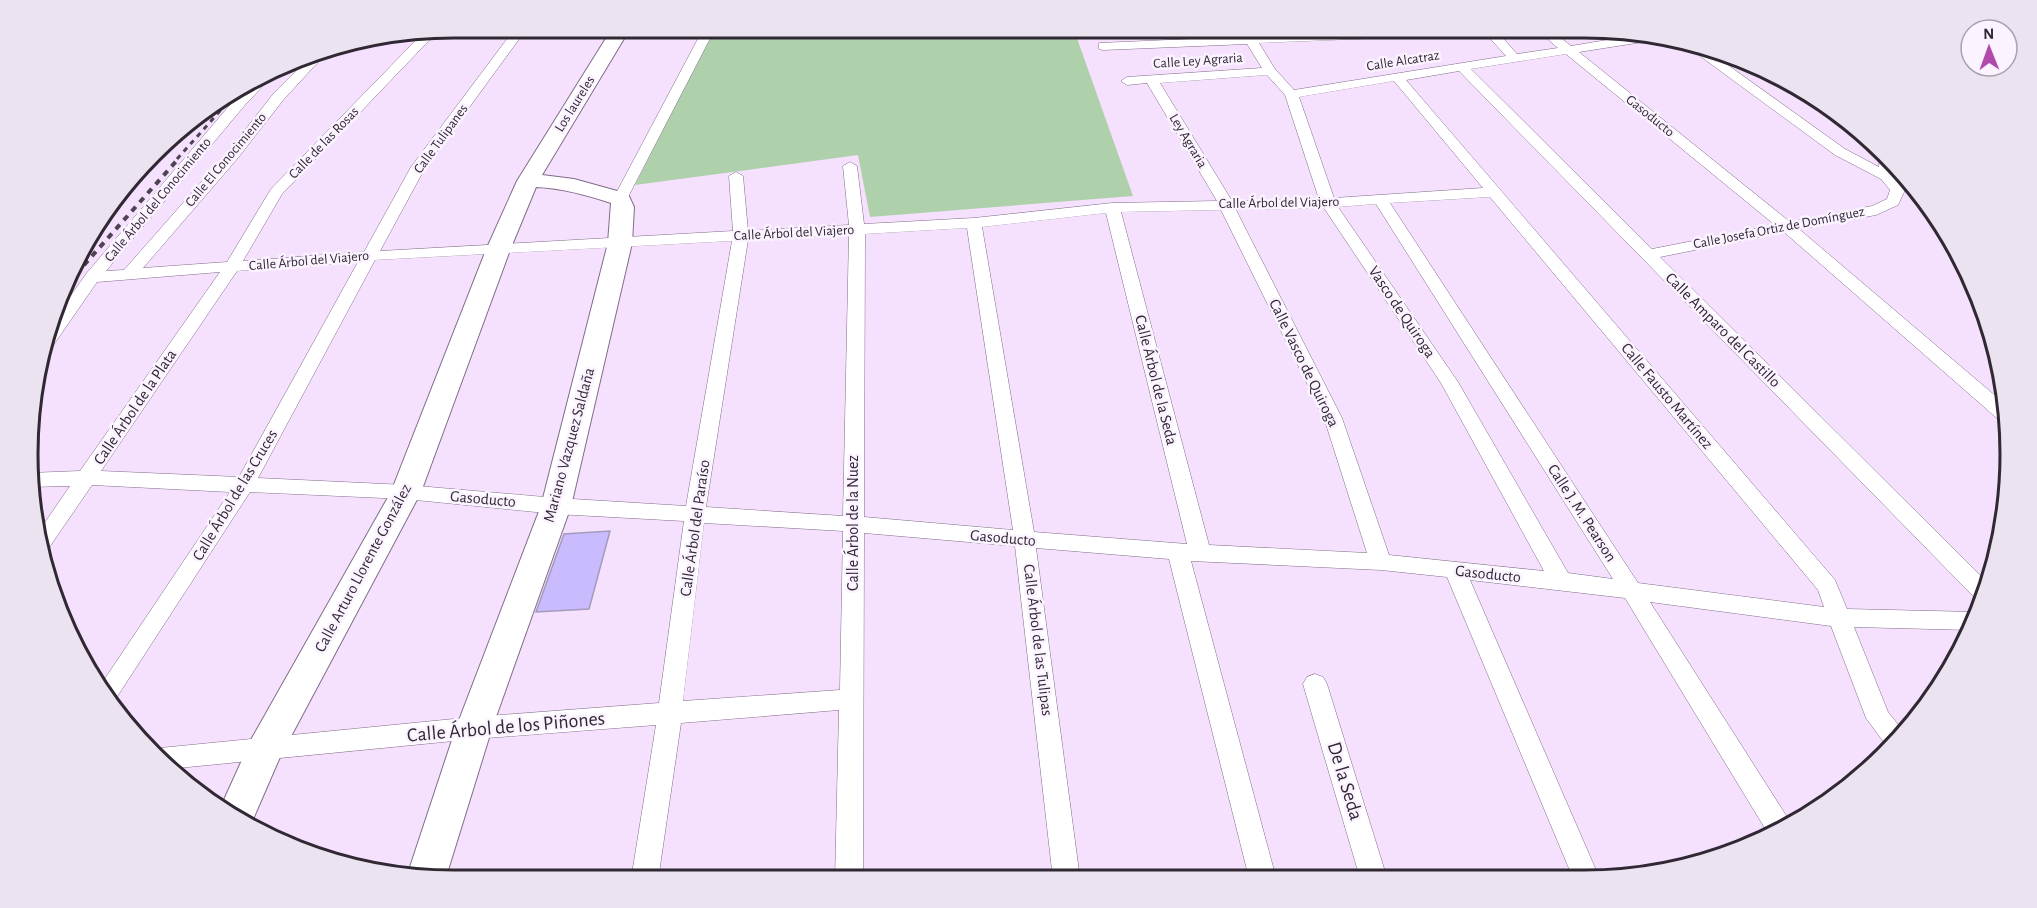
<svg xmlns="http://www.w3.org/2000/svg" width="2037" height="908" viewBox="0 0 2037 908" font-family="'Alegreya Sans',sans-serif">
<rect width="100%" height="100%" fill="#f5e0fe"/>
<!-- green -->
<path fill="#aed1ac" d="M714 27H1073L1133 196 870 217 858 155 635 185Z"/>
<!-- building -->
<path fill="#cabafe" stroke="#a29cbb" stroke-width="1.5" d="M610 531 589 609 536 612 564 534Z"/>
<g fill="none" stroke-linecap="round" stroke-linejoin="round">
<defs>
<path id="street" d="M454 27H716L627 199 620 203 613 199 701 33 525 31 425 168 380 251 733 231 729 176 736 172 743 176 748 231 849 225 843 166 850 162 857 166 864 224 974 218 1112 203 1217 201 1147 83 1127 85 1121 81 1127 77 1262 68 1247 44 1103 50 1099 49V43L1474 27H1493L1517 54 1558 48 1534 27H1547L1571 46 1649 33 1668 36 1662 39 1579 52 1790 222 1872 206 1887 199 1890 190 1881 179 1835 155 1681 42 1682 40 1700 45 1845 149 1879 167 1880 154 1883 151 1894 163 1893 175 1905 190 1898 205 1876 215 1799 229 2005 404 2007 421 1999 420 1784 232 1660 257 1988 583 1982 602 1977 600 1459 71 1406 80 1835 580 1847 609 1975 612 1979 613 1970 630 1854 627 1888 712 1904 732 1888 748 1866 718 1831 626 1650 602 1789 820 1790 823 1769 835 1625 598 1470 580 1599 877 1573 878 1447 577 1381 570 1191 561 1276 878H1249L1169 559 1036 548 1080 879H1053L1015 546 864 533 863 880H835L839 710 681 723 658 880H631L656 725 474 739 168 769 152 751 160 748 474 717 659 703 684 521 556 514 406 499 250 492 113 703 100 686 230 492 92 485 46 552 41 553 35 537 70 486 30 487 29 473 80 471 220 272 97 282 52 347 44 348 56 317 86 274 235 99 259 76 277 68 278 70 245 105 106 271 124 270 227 153 274 93 317 50 332 47 284 99 237 159 143 268 227 262 271 189 424 32 439 30 282 194 243 261 364 252 411 167 513 31H453L448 28ZM1486 34 1506 56 1294 90 1275 69 1259 43ZM1566 54 1775 225 1652 249 1471 69ZM1267 75 1285 95 1319 199 1232 201 1160 83ZM1394 81 1483 188 1334 198 1299 97ZM1490 197 1818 590 1824 607 1638 583 1390 203ZM1376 204 1613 579 1568 573 1458 382 1338 207ZM1324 208 1441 383 1544 571 1389 555 1342 418 1236 210ZM1221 210 1324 418 1367 553 1209 545 1121 212ZM1106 213 1187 544 1034 532 982 227ZM967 228 1013 530 864 517 865 234ZM849 234 843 516 706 507 748 240ZM732 241 686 506 556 498 406 485 258 478 375 260ZM358 262 239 477 101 471 237 271ZM704 523 843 531 840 690 683 701Z
M1315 674 1323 677 1327 684 1387 878H1360L1303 684 1307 677Z"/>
<path id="secondary" d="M613 27H631L542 175 574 179 628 194 634 207 632 243 571 506 492 728 445 880 407 876 456 728 541 506 608 243 611 203C586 195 562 188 536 187L510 250 421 492 280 757 251 824 221 805 223 802 252 738 391 492 486 250 517 181Z"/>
</defs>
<!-- street casing -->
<use href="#street" stroke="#806d88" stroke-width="1"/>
<!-- secondary casing -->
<use href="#secondary" stroke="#806d88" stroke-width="2"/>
<!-- street -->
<use href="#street" fill="#fff" fill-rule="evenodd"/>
<!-- secondary -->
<use href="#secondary" fill="#fff" fill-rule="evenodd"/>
<!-- rail-far1 -->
<path stroke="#4d4351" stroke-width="3" stroke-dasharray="5 5" stroke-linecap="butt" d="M177 159 246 82"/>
<!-- rail -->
<path stroke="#4d4351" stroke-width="4" stroke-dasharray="6 6" stroke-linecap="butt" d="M68 283 179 158"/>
</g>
<g text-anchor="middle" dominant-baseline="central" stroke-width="5" stroke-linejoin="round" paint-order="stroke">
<!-- far-street labels -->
<g font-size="14" fill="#302833" stroke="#fbf3ff">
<text transform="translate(1198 61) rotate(-4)">Calle Ley Agraria</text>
<text transform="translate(1403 61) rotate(-9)">Calle Alcatraz</text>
<text transform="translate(575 104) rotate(-58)">Los laureles</text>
<text transform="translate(1650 116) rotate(39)">Gasoducto</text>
<text transform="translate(441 139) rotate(-54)">Calle Tulipanes</text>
<text transform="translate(1188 141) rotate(59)">Ley Agraria</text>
<text transform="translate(324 143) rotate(-46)">Calle de las Rosas</text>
<text transform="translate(226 160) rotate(-50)">Calle El Conocimiento</text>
<text transform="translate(158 200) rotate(-50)">Calle Árbol del Conocimiento</text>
<text transform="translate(1279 203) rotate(-1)">Calle Árbol del Viajero</text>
<text transform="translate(1779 228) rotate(-11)">Calle Josefa Ortiz de Domínguez</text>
<text transform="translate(794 233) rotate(-3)">Calle Árbol del Viajero</text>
<text transform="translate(309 261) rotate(-5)">Calle Árbol del Viajero</text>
</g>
<!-- street labels -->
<g font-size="16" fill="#302833" stroke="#fbf3ff">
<text transform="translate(1402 312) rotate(56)">Vasco de Quiroga</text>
<text transform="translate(1723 330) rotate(45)">Calle Amparo del Castillo</text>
<text transform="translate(1304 363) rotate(64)">Calle Vasco de Quiroga</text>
<text transform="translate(1156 380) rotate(76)">Calle Árbol de la Seda</text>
<text transform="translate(1667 396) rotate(50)">Calle Fausto Martínez</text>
<text transform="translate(135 407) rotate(-56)">Calle Árbol de la Plata</text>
<text transform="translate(569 445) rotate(-75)">Mariano Vazquez Saldaña</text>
<text transform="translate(235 495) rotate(-59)">Calle Árbol de las Cruces</text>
<text transform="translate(483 499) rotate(5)">Gasoducto</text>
<text transform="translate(1582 513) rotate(57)">Calle J. M. Pearson</text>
<text transform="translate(853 523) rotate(-90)">Calle Árbol de la Nuez</text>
<text transform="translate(695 528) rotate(-82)">Calle Árbol del Paraíso</text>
<text transform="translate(1003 538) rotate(5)">Gasoducto</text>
<text transform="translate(363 568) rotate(-62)">Calle Arturo Llorente González</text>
<text transform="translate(1488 574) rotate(6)">Gasoducto</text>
<text transform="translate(1038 640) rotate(83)">Calle Árbol de las Tulipas</text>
</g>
<!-- near-street labels -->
<g font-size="20" fill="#302833" stroke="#fbf3ff">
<text transform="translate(506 727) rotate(-5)">Calle Árbol de los Piñones</text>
<text transform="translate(1345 781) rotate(73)">De la Seda</text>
</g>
</g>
<!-- crop -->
<path d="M0 0H2037V908H0ZM454 38H1584A416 416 0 0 1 2000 454V454A416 416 0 0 1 1584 870H454A416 416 0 0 1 38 454V454A416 416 0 0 1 454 38Z" fill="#ebe3ef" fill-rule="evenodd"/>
<path fill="none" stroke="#302833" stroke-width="3" d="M454 38H1584A416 416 0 0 1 2000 454V454A416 416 0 0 1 1584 870H454A416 416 0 0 1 38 454V454A416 416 0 0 1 454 38Z"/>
<!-- north arrow -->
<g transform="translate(1989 48) rotate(359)"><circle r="28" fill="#fbf3ff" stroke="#aaa2ad" stroke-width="1.5"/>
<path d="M0-4.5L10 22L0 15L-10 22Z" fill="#b249ac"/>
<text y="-9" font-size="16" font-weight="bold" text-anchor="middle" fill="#302833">N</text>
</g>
</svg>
